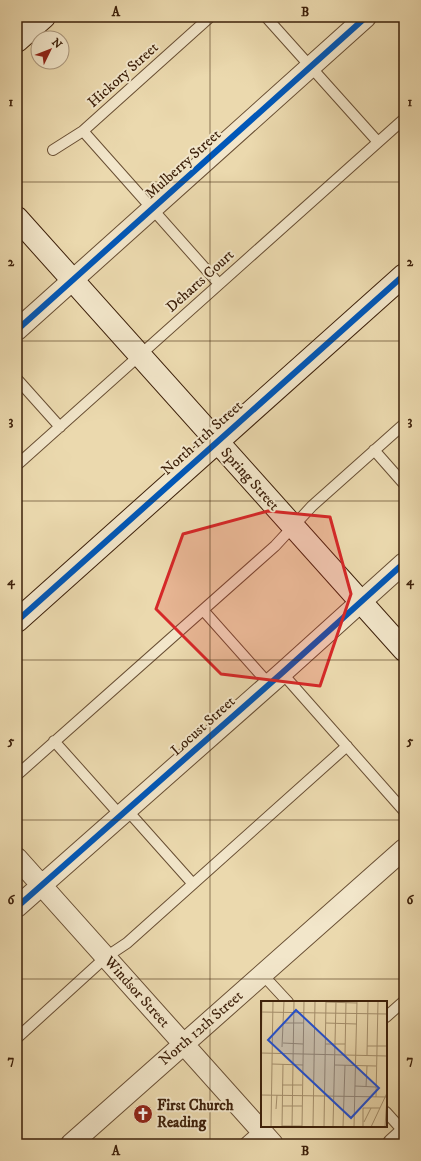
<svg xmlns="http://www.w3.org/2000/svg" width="421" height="1161" viewBox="0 0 421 1161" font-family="'IM FELL DW Pica',serif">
<rect width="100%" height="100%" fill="#ebd9ae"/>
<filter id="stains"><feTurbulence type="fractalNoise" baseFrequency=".005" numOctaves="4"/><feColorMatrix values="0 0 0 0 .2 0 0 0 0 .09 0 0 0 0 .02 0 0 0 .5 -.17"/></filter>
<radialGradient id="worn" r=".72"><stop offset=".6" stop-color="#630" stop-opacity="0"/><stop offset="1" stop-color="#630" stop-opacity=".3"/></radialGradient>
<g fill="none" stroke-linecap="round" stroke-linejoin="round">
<defs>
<path id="lane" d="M266 17 378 142
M83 131 219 284
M53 150 83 131 210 17
M17 379 60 427
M374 450 404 484
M17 465 404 119
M203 610 269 684
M282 673 404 811
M54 741 121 816
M17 775 275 546 312 506 404 424
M127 810 193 884
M263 975 288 1002
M386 1017 404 1001
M17 1038 106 957 127 943 347 746
M386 1112 404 1132
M244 1144 260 1130"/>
<path id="street" d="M17 330 366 17
M17 858 273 1144
M17 907 282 673 404 563
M71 1144 404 849
M393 1144 404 1134"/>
<path id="secondary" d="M17 41 44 17
M17 218 404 650
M17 621 404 275"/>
</defs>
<!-- lane casing -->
<use href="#lane" stroke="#684e33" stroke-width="12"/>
<!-- street casing -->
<use href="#street" stroke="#684e33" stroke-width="22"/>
<!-- secondary casing -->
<use href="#secondary" stroke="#3d200a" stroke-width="24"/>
<!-- lane -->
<use href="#lane" stroke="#f2e6ca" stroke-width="10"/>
<!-- street -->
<use href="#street" stroke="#f2e6ca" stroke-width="20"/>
<!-- secondary -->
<use href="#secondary" stroke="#f2e6ca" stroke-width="22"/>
<defs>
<path id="cycleway" d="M17 330 366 17
M17 621 404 275
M17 907 282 673 404 563"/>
</defs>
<!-- cycleway casing -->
<use href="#cycleway" stroke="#f2e6ca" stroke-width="8"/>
<!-- cycleway -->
<use href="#cycleway" stroke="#0057b8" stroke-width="6"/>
</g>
<!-- marked area -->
<path fill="#d62828" fill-opacity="0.2" stroke="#d62828" stroke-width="3" stroke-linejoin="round" d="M268 511 330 517 351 594 320 686 221 674 156 609 183 534Z"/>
<!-- grid -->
<path fill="none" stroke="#3d200a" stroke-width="1" stroke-opacity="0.55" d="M210 17V1144M17 182H404M17 341H404M17 501H404M17 660H404M17 820H404M17 979H404"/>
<!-- icons -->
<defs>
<symbol id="church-disc" viewBox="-11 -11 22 22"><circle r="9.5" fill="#8f2418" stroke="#f2e6ca"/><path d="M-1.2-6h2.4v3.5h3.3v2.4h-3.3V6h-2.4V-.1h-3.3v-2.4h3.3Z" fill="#fff"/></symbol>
</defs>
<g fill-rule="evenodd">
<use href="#church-disc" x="132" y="1103" width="22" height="22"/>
</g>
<g text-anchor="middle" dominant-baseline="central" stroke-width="4" stroke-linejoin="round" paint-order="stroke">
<!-- street labels -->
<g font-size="15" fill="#3d200a" stroke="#f2e6ca">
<text transform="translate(123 75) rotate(-42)">Hickory Street</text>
<text transform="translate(183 164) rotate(-42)">Mulberry Street</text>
<text transform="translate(200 281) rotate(-42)">Deharts Court</text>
<text transform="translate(202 438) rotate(-42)">North 11th Street</text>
<text transform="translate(250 479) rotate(48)">Spring Street</text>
<text transform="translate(203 726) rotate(-42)">Locust Street</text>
<text transform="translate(137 992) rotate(48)">Windsor Street</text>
<text transform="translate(201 1028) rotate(-41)">North 12th Street</text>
</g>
<!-- poi labels -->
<g font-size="15" font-weight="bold" fill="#3d200a" stroke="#f2e6ca" text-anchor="start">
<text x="157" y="1105">First Church<tspan x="157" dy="17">Reading</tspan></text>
</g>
</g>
<!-- overview -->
<g transform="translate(261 1001)">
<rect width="126" height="126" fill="#ebd9ae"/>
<path fill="none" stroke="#a58f6c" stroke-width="1" d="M65 1 96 2M0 11 126 13M22 22H43M65 22 96 23M22 42 42 43M64 43H84M106 45H126M126 45V21M21 46 23 0M0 52 126 55M84 54 85 0M106 54 107 0M11 63 42 64M74 64 115 65M0 65 1 0M21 84H41M94 85 115 86M105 86 106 65M0 94 126 96M115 96 117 0M21 105H41M15 108 16 94M103 121 110 107M21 125H41M10 126 12 0M21 126 22 63M31 126 33 0M41 126 43 0M52 126 54 0M63 126 65 0M72 126 75 0M82 126 84 64M93 126 96 0M102 126V107H119M110 126 126 92M124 126 126 96"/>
<path fill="#1d4ed8" fill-opacity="0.15" stroke="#1d4ed8" stroke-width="2" d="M35 9 118 87 90 117 7 39Z"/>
<rect width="126" height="126" fill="none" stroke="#3d200a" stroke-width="2"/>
</g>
<!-- margin -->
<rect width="421" height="1161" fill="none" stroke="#ebd9ae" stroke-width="44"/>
<!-- north arrow -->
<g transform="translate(50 50) rotate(47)"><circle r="19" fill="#f2e6ca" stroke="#aa977d"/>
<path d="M0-3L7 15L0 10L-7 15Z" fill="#8f2418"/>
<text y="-6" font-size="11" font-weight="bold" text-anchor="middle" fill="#3d200a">N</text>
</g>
<rect x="22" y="22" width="377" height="1117" fill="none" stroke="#3d200a" stroke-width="1.5"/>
<g font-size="13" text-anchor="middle" font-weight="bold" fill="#3d200a">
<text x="116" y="16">A</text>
<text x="305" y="16">B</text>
<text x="11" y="106">1</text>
<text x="410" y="106">1</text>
<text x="11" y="266">2</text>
<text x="410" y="266">2</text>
<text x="11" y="425">3</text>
<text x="410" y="425">3</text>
<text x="11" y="585">4</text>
<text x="410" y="585">4</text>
<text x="11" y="745">5</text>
<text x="410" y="745">5</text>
<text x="11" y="904">6</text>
<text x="410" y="904">6</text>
<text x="11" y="1064">7</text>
<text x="410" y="1064">7</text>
<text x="116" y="1155">A</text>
<text x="305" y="1155">B</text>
</g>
<rect width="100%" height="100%" filter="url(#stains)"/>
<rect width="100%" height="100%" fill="url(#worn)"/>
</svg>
